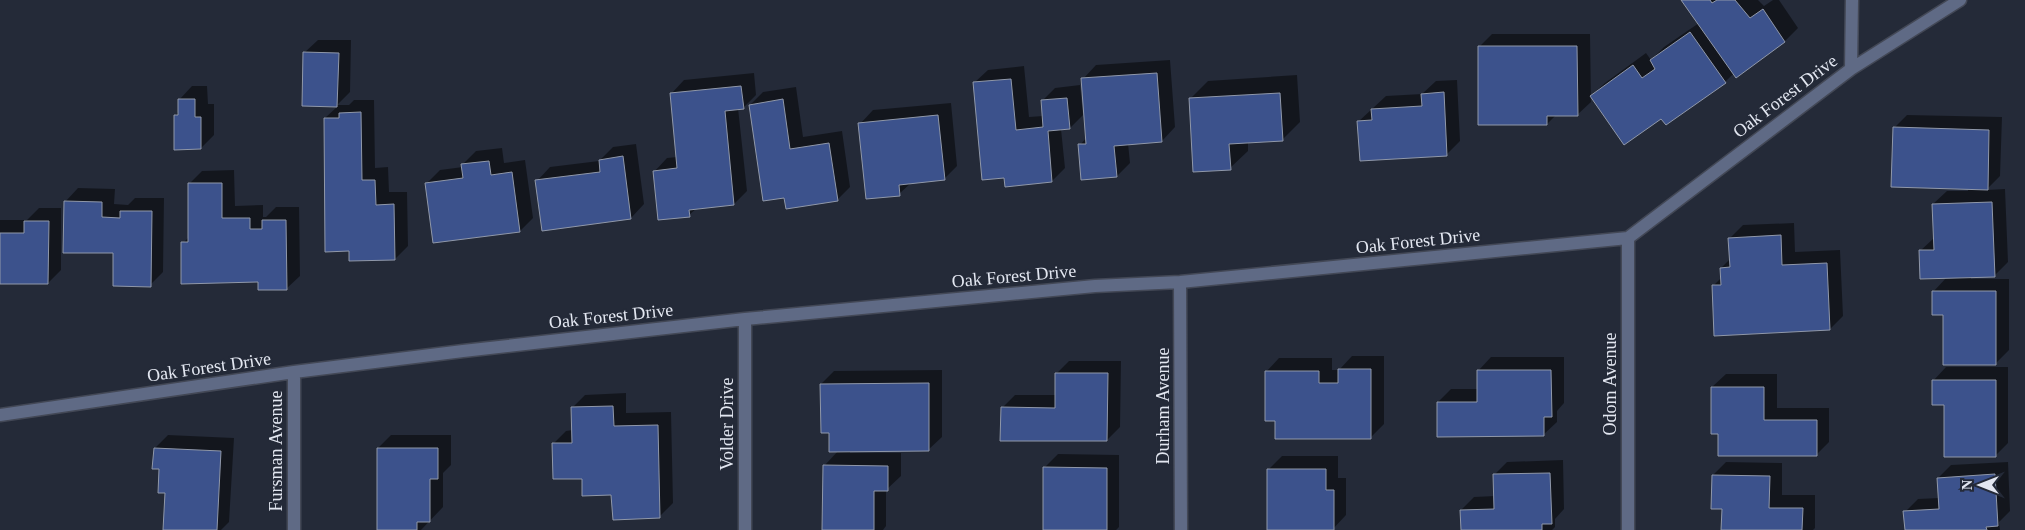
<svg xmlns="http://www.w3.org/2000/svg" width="2025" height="530" viewBox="0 0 2025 530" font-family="Georgia,serif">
<rect width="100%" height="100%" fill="#242a38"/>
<!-- shadow -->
<path fill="#0007" d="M1683 0H1758L1764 6 1773 0H1779L1798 28 1785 41 1736 76 1734 73 1725 82 1666 124 1661 117 1591 96 1605 83 1646 53 1651 60 1664 47 1699 23Z
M1492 34H1590L1591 102 1577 115H1556L1547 124 1479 47Z
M318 40H351L350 92 337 105H349L354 100H374L375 168 388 167 389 192H407L408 246 395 259 350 250 325 118 338 106 303 105 304 53Z
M1170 60 1175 127 1162 141 1128 143 1130 163 1117 176 1080 145 1087 137 1083 79 1096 65Z
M1024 66 1029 117 1043 116 1042 101 1055 88 1080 85 1083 115 1070 128 1061 129 1065 168 1052 181 974 83 988 70Z
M754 73 756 95 743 108H738L747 191 734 204 697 208 689 215 654 172 667 158 677 157 671 94 684 80Z
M1297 75 1300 122 1282 140 1248 142V151L1230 168 1190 99 1208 81Z
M1457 80 1460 141 1447 154 1361 159 1359 121 1386 96 1422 94 1436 81Z
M192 86H207L208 104H214V135L201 148 175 116 179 111V100Z
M796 87 803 137 842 131 850 187 837 200 786 196 750 105 763 92Z
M951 103 957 166 944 179 912 182 899 194 860 124 873 110Z
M1907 115 2002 117 2000 176 1986 190 2005 189 2008 262 1995 275 1971 276V279H2009V350L1996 363 1945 314 1933 292 1947 277 1920 251 1934 238 1933 204 1947 191H1968V188L1894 128Z
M636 144 644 204 631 218 537 181 550 167 599 161 613 147Z
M502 148 504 163 525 160 533 218 520 231 427 183 440 170 463 167 462 165 476 151Z
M234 170 235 206 263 205V217H266L276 207H299L300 276 286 289 260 280 183 243 190 236 189 184 202 171Z
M78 188 115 189 114 204 128 205 135 198H164L163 272 150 285 114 252 65 202Z
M39 208H61V270L48 283H0V220H27Z
M1794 223 1795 252 1840 250 1843 316 1830 329 1713 286 1722 277 1721 268 1731 258 1730 238 1743 225Z
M1352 356H1384V424L1370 438 1276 419 1266 372 1279 358H1332V370H1339Z
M1491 357H1564V403L1557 411V422L1543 435 1438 402 1451 389H1478V371Z
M1069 361H1121L1120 427 1107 440 1002 408 1015 395H1056V374Z
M1946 367H2008V443L1995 456 1945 403 1933 381Z
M942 370V437L928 450H850V453H901V476L886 490V526L883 530H824V466L839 450 830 432 821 384 834 371Z
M1726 374H1777V408H1829V442L1816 455 1719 433 1712 387Z
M626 393V413L671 412 673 503 660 516 613 494 583 477 553 444 566 431 573 430 572 408 585 395Z
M168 435 234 438 229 522 221 530H164L166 492 155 448Z
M391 435H451V465L443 473V507L421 530H379L378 448Z
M1058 454 1119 455V527L1116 530H1044V468Z
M1282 456H1338V478H1346V515L1332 530H1269V469Z
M1563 460 1564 509 1555 519V527L1552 530H1462L1461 510 1474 497 1495 496 1494 475 1507 462Z
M1726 462 1782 463V495H1815V528L1813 530H1723V508L1713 475Z
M2008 462 2010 511 1999 522 2000 530H1906L1905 512 1918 499 1939 498 1938 478 1951 465Z"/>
<!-- building -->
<path fill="#3c528c" stroke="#9098a9" d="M1681 0H1710L1712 3 1717 0H1735L1750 18 1763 9 1785 42 1736 78Z
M1690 32 1726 83 1666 125 1661 119 1624 145 1590 96 1633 65 1642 78 1655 69 1650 60Z
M1478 46H1577L1578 116H1547V125H1478Z
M303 52 339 53 337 107 302 106Z
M1157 73 1162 142 1114 146 1117 177 1081 180 1078 144H1086L1081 78Z
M1011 79 1016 130 1043 127 1041 100 1067 98 1070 129 1048 131 1052 182 1005 187 1004 178 982 180 973 82Z
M741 86 744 109 725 111 734 205 689 210 690 217 658 220 653 171 677 168 670 93Z
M1444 92 1447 156 1360 161 1357 121 1372 120 1371 109 1422 106 1421 94Z
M1280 93 1283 141 1229 144 1231 170 1193 172 1189 98Z
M178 99H195V117H201V149L174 150V115H178Z
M783 99 790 149 829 143 838 201 786 209 784 198 763 201 749 105Z
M361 112 362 180H375L376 205 394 204 395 260 349 261V251L325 252 324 118H339V113Z
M938 115 945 180 899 185 900 196 866 199 858 123Z
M1893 127 1989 130 1988 190 1891 187Z
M623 156 631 219 542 231 535 180 600 172 599 160Z
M489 161 491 175 512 172 520 232 433 243 425 183 463 178 461 164Z
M188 183H222V218H250V229H262V220H286L287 290H258V282L181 284V242H188Z
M64 201 102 202V217L120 218V211H152L151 287 113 286V253H63Z
M1992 202 1995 277 1920 279 1919 250H1934L1932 204Z
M24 221H49L48 284H0V233H24Z
M1781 235 1782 265 1827 263 1830 330 1714 336 1712 285H1721L1720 268 1730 267 1728 238Z
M1932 291H1996V365H1943V315H1932Z
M1338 369H1371V439H1275V421H1265V371H1319V383H1338Z
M1477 370H1551L1552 417H1544V436L1437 437V402H1477Z
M1055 373H1108L1107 441H1000L1001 407 1055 408Z
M1932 380H1996V457H1944V405H1932Z
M929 383V451L829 452V433H821L820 384Z
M1711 387H1764V420H1817V456H1718V434H1711Z
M613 406 614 426 658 425 660 518 613 520 611 495 582 496V479H553L552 443H572L571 407Z
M154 448 221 451 217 530H163L165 493H158L159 469H152Z
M377 448H438V479H430V522H417V530H377Z
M823 465 888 466V491H874V530H822Z
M1043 467 1107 468V530H1043Z
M1267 469H1326V490H1334V530H1267Z
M1550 473 1552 524H1542V530H1461L1460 510 1494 509 1493 474Z
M1995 474 1998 526 1986 527 1987 530H1905L1903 511 1939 509 1937 478Z
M1712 475 1770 476 1769 508H1803L1802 530H1721L1722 509H1711Z"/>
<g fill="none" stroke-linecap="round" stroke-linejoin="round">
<defs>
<path id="street" d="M1851 69 1852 0
M1180 282 1181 530
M0 415 294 372 463 351 745 319 1095 286 1180 282 1628 238 1851 69 1960 0
M294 530V372
M745 530V319
M1628 530V238"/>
</defs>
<!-- street casing -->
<use href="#street" stroke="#434856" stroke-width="15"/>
<!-- street -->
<use href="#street" stroke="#5f6a85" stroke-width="12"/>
</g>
<g text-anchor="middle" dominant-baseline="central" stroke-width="4" stroke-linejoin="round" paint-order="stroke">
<!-- street labels -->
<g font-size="18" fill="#e3e7f1" stroke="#242a38">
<text transform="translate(1785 96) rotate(-37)">Oak Forest Drive</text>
<text transform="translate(1418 241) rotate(-6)">Oak Forest Drive</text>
<text transform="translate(1014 276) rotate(-5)">Oak Forest Drive</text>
<text transform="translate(611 316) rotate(-6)">Oak Forest Drive</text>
<text transform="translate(209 367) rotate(-8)">Oak Forest Drive</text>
<text transform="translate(1610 384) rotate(-90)">Odom Avenue</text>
<text transform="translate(1163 406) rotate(-90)">Durham Avenue</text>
<text transform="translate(727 424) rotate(-90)">Volder Drive</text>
<text transform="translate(276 451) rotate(-90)">Fursman Avenue</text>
</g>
</g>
<!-- north arrow -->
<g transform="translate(1980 485) rotate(270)" stroke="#242a38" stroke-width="4" paint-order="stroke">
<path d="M0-4L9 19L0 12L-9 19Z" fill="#e3e7f1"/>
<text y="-8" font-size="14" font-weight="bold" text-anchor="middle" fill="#e3e7f1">N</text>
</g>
</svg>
